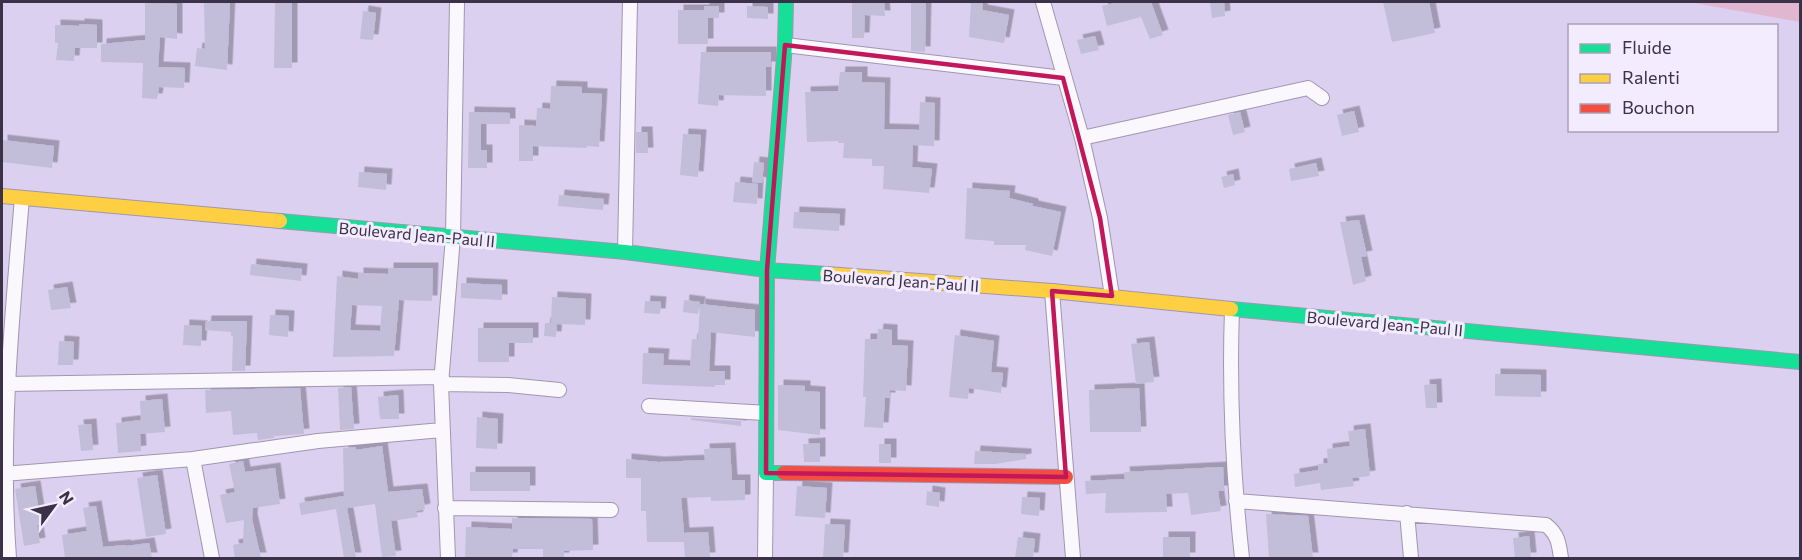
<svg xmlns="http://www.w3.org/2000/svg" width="1802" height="560" viewBox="0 0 1802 560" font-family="Commissioner,sans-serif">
<defs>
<filter id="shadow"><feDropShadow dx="5.5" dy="-5.5" stdDeviation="0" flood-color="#0004"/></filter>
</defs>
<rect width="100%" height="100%" fill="#dcd0f1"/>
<!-- green -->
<path fill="#e1b7cf" d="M1689 2H1800V22Z"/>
<!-- building -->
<path fill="#c2bdd8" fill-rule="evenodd" filter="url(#shadow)" d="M204 2H230L227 70 195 66 197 48 205 49Z
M275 2H292V68H274Z
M852 2H884L885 16 865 15 864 38H852Z
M971 2H983L982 10 1009 15 1004 43 969 37Z
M1119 2H1151L1163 35 1150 39 1141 17 1107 26 1102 6Z
M1210 2H1224L1225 16 1212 18Z
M1383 2H1429L1435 33 1392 42Z
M145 3 177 4V39L160 37 158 67 185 68 184 88 159 87 157 99 142 98 143 63 101 62V44L145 40Z
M911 3H926L925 52 911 51Z
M704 6H719V18H708V44H678V10H704Z
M747 6 768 7V19L747 18Z
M363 11 376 13 373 40 360 39Z
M79 24 97 25V48H75L74 61 56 60 58 43H55V25L79 26Z
M1095 36 1099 50 1081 54 1077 40Z
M701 52H771V67H766V96L719 95 718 106 698 104Z
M840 72H862V82L885 83 884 129 919 130 920 102 935 103 934 146 913 145 912 167 932 169 929 193 883 189 884 166H872V159L843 158 844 143H838V141L807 142 805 92 838 91Z
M551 86 582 87V93L602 94 599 147 587 146V148L533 146V161H519V125L536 126 537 108 550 109Z
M1354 111 1359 132 1342 136 1337 115Z
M469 112 510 113V124H481V150H487V168H468Z
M1240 112 1245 132 1233 135 1228 115Z
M636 132H647L648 153H636Z
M683 134 701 135 698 177 680 175Z
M2 140 54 146 52 168 2 162Z
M754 162 764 163 762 183 752 182Z
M1316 163 1319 176 1291 181 1289 169Z
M359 172 387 174 386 190 358 187Z
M1233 174 1235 185 1224 188 1221 177Z
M735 182 758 184 757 204 733 202Z
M967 188 1010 191 1009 198 1033 204V206L1061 212 1052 256 1025 250 1026 245H994V241L965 239Z
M559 195 604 199 603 210 558 206Z
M794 212 840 214 839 231 793 228Z
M1359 220 1367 256 1361 257 1366 281 1353 285 1340 222Z
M251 264 302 269 301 281 250 275Z
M388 268H433L432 301 399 300 394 356 333 357 337 276 358 279V273L388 274ZM352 305 382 306 380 331 350 330Z
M461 283 502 285V300L461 298Z
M67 287 71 308 51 310 48 290Z
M552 297 586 299 585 325 557 324 556 337 544 336 545 323H551Z
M684 300 700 302 698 314 683 312Z
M645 301 661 302 660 314 644 313Z
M700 304 755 310V337L711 332 709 371H725V385H715V387L642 384 643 353 664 354 663 365 690 366 692 339H698Z
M270 315 289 316 288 337 269 335Z
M206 321H247L245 371H232L233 336H231V332L205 330Z
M184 325 202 326 201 346 183 345Z
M478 328H533V343H509V362H478Z
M878 329 892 330V345L908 346 906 391 890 390V398H885L883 428 864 427 866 397H863L865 339H877Z
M955 335 994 341 991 372 1003 373 1001 393 969 388 968 399 949 397Z
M59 341 74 342 73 365H58Z
M1149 342 1154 382 1136 384 1131 344Z
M1495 374 1541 375V397L1495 396Z
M1436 384 1437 408H1426L1424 385Z
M778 385 805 386V391L820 392V435L778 430Z
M351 387 354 429 340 430 338 388Z
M300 388 304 434 274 436V438L258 440 257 433 233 435 231 411 206 413 205 390Z
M1139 388 1141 432H1090L1089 390Z
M398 395 399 419H380L378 397Z
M162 399 165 432 140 434 141 451 118 453 116 423 141 420 140 401Z
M477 417 498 419 497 449 476 448Z
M691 418 741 421V426L691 420Z
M91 424 93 450 81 451 78 425Z
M1365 429 1370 476 1352 478 1354 486 1321 490 1320 483 1295 487 1294 474 1318 470V464L1328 463 1327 449 1350 446 1348 431Z
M820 443V462H804L803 444Z
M879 444H891V463H879Z
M382 446 388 492 422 489 425 509 416 511 418 517 391 521 396 556 382 557 375 504 347 508 356 558H344L336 509 301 515 299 503 344 496 343 448 356 447V450Z
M730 448 732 480H745V500L711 501V497L681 498 684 533 708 532 710 558H685L684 542H647L646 511H641V478H626V459L659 462 705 460 704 449Z
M975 451 1026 454V459L995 464H974Z
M243 461 245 472 275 468 280 504 253 508 252 519 261 558H235L233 545 243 543 244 520 226 523 220 495 235 492 229 464Z
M1223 467 1224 491H1218L1221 511 1191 515 1188 493 1166 494 1167 512 1105 513 1106 493 1086 494 1085 481 1125 479 1124 472Z
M470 472H530V491H470Z
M157 475 166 534 146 537 137 478Z
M35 486 41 524 37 525 40 543 24 546 15 489Z
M797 486 827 488 825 518 795 516Z
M927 491 940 493 939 507 926 505Z
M1022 497 1040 498 1039 516 1021 514Z
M96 506 103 547 125 545 126 546 149 543 152 558H65L62 535 87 531 83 508Z
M1266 514 1308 516 1313 558H1269Z
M512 518 592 519 593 550 564 551V558H543V549H513L512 558H465L466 527 512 529Z
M825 524 845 525 843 558H823Z
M1529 536 1531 558H1515L1513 538Z
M1018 537 1035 539 1033 558H1015Z
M1163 537H1190V558H1163Z"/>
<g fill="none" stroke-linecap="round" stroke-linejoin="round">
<defs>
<path id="street" d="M1043 2 1082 138 1100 218 1112 296
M785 45 1063 78
M1082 138 1308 88 1322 98
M625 252 630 2
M1052 291 1073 558
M1232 309C1229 393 1233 475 1242 558
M6 384 442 377
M441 384 508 385 559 390
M649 406 766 413
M193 459 212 558
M3 474 193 459 318 441 442 430
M1236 501 1546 525C1558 534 1559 544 1561 558
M445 508 611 510
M1407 513 1411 558
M9 558C0 439 12 317 22 198
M448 558 441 384 453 237 457 2
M765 558 766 473"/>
<path id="fast" d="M280 221 625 252 767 270 827 274
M1231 309 1800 362
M784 473H766L767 270 785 45 786 2"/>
<path id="slow" d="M2 196 280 221
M827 274 1052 291 1231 309"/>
<path id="jam" d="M784 473 1066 477"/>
</defs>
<!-- street casing -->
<use href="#street" stroke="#a096b0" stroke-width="16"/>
<!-- fast casing -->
<use href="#fast" stroke="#a096b0" stroke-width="16"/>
<!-- slow casing -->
<use href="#slow" stroke="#a096b0" stroke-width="16"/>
<!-- jam casing -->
<use href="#jam" stroke="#a096b0" stroke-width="16"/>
<!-- street -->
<use href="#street" stroke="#faf8fd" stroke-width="14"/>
<!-- fast -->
<use href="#fast" stroke="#16e098" stroke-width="14"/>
<!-- slow -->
<use href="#slow" stroke="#ffcf43" stroke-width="14"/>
<!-- jam -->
<use href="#jam" stroke="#f24e42" stroke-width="14"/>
</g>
<!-- marked area -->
<path fill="none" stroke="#c2185b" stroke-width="4.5" stroke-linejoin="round" d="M785 45 1063 78 1100 218 1112 296 1052 291 1066 477 766 473 767 270Z"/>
<g text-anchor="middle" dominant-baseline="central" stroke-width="6" stroke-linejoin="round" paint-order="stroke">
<!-- street labels -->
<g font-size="16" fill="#3b3149" stroke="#f3ecff">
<text transform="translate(417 234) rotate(5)">Boulevard Jean-Paul II</text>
<text transform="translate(901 280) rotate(4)">Boulevard Jean-Paul II</text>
<text transform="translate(1385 323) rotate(5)">Boulevard Jean-Paul II</text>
</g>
</g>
<!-- border -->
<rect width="1802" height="560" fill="none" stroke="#3b3149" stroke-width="6"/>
<!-- legend -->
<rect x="1568" y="24" width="210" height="108" fill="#f3ecff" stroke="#a9a1b6" stroke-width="1.5"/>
<rect x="1580" y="44" width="30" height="9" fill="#16e098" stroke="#a9a1b6" stroke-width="1.5"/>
<text x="1622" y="54" font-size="18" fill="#3b3149">Fluide</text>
<rect x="1580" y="74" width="30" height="9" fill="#ffcf43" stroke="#a9a1b6" stroke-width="1.5"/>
<text x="1622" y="84" font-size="18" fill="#3b3149">Ralenti</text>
<rect x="1580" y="104" width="30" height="9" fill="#f24e42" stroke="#a9a1b6" stroke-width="1.5"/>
<text x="1622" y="114" font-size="18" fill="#3b3149">Bouchon</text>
<!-- north arrow -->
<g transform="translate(54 506) rotate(57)" stroke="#f3ecff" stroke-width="4.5" paint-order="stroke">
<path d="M0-4.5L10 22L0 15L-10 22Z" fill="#3b3149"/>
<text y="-9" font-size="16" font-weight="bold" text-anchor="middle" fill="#3b3149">N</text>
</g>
</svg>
